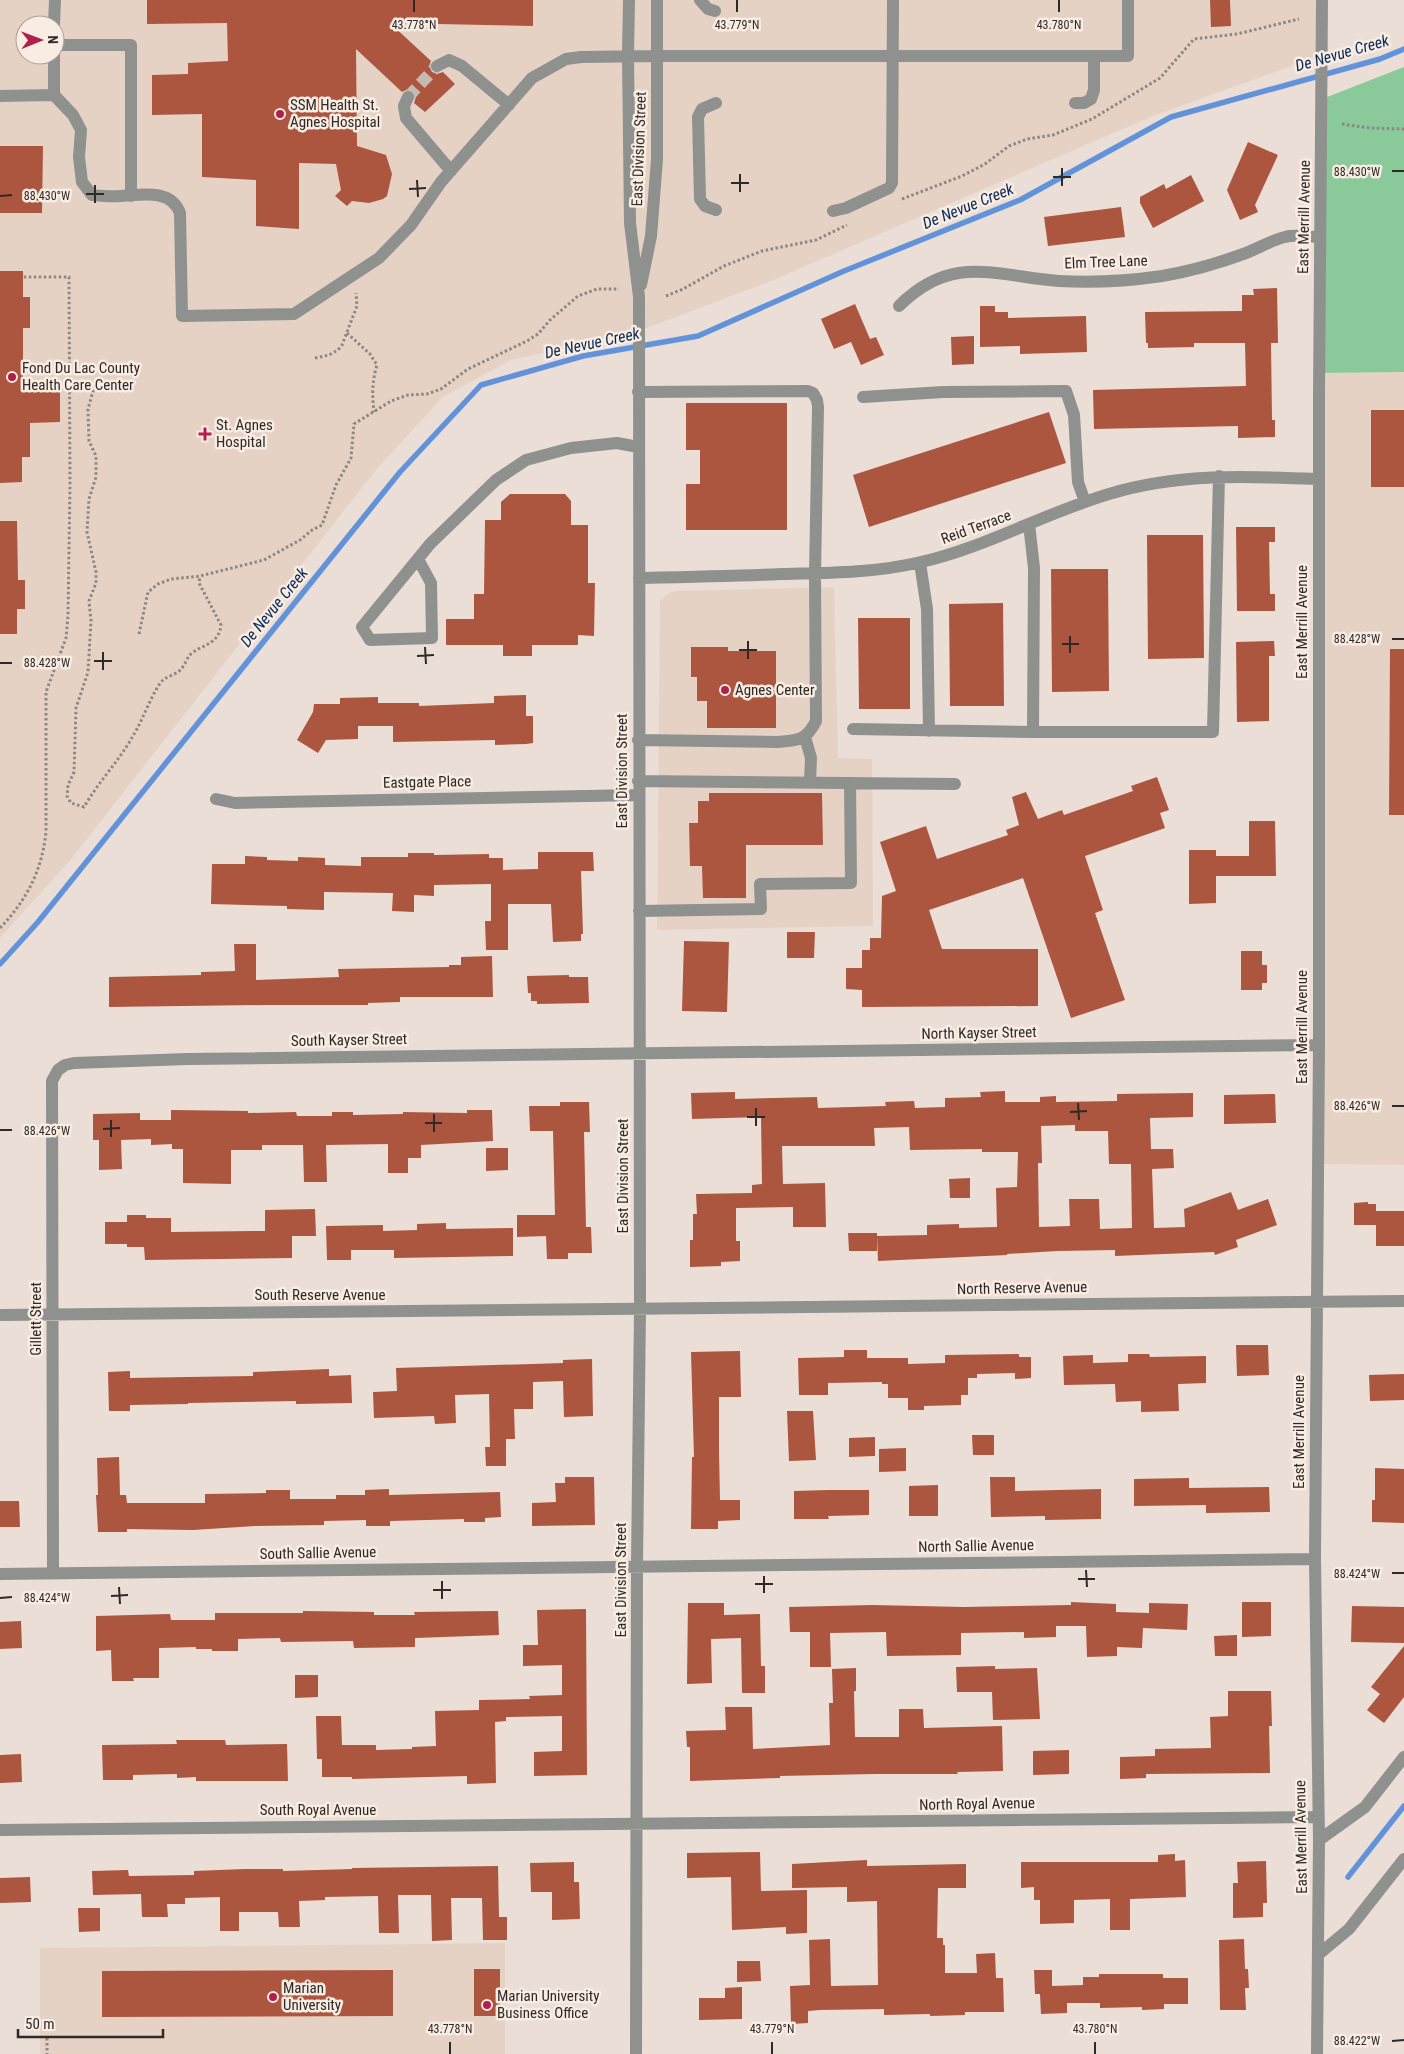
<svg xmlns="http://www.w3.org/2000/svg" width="1404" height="2054" viewBox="0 0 1404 2054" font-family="'Roboto Condensed',sans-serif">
<rect width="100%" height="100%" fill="#ebded6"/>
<!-- built -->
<path fill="#e6d2c5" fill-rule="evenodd" d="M0 0H1322V55L1153 116 766 283 639 331 511 360 443 397 375 471 72 858 0 938ZM25 25H55V55H25Z
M1404 372V1165L1317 1164 1319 373Z
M834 587 838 758 872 759 873 926 657 930 660 601 669 593 676 591Z
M505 1943V2054H40V1948Z"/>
<!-- green -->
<path fill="#8aca9a" d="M1404 67V372L1319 373 1322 99Z"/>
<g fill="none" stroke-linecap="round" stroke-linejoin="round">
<!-- stream -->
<path stroke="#6293da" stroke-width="5.5" d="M0 964 38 922 400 472 481 385 583 356 698 336 844 271 1020 200 1171 117 1380 59 1404 49
M1348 1877 1404 1806"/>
</g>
<!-- building -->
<path fill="#ac553f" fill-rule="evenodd" d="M147 0H533V26L390 23 431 61 429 66 432 72 437 74 443 72 455 84 425 112 414 103 416 97 414 92 408 89 402 92 356 49 357 146 386 155 392 174 387 196 383 199 369 203 352 201 347 206 335 196 341 190 336 164 299 163V229L256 226V180L202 177V114L152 115V75L188 74V63L228 61 227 23 147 24Z
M1210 0H1230L1231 26 1211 27Z
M1248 142 1278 155 1255 205 1258 212 1240 220 1227 190Z
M0 146H43L42 213H0Z
M1191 175 1204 201 1153 228 1140 203V197L1164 184 1166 189Z
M1121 207 1125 237 1048 246 1044 217Z
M0 271H23V297H30V328H23V383H60V422L30 423V457H22V482L0 483Z
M1277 288 1278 343H1271L1272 420H1275V437L1238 438V426L1094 429 1093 390 1246 386 1245 343H1194V347L1148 348V343H1146L1145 312 1242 311V295H1254L1253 289Z
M855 304 870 339 876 337 884 355 861 365 851 342 834 349 821 319Z
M980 306H995V312H1008V318L1086 316 1087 352 1020 354V346L980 347Z
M974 336V364L952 365 951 337Z
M686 403H787V530H686V484H700V450H686Z
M1371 410H1404V487H1371Z
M1049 412 1066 463 869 527 853 475Z
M510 494H565L571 501V525H588V583H595L594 636 578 635V645H532V656H503V645H446V619H474V594H484L485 520H501V502Z
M0 521H17L18 580H25V609H17V634H0Z
M1236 527H1275V542H1269L1270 594H1275V611H1237Z
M1147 535H1203L1204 658 1148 659Z
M1051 569H1108L1109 691 1052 692Z
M1003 603 1004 706H950L949 604Z
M858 618H910V709H859Z
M1274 641 1275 656H1269V721L1237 722 1236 642Z
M691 647H728V651H776V728H707V701H697V677H691Z
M1390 649H1404V815H1389Z
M526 695V716H533V743L526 744 495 745V740L393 742V726H358V739L326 740 318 753 297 740 313 712 314 704H340V698L378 697V703H419V706L494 703V696Z
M1157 777 1169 810 1160 813 1165 828 1085 856 1103 910 1095 913 1125 1000 1071 1018 1023 878 929 910 942 949H1038V1006L862 1007V990L846 989V968H862V950H870V938H881L882 896 896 891 880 842 926 826 937 859 1008 835 1006 830 1019 825 1012 797 1026 792 1038 819 1062 810 1064 815 1133 791 1131 786Z
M709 793H822L823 845H746V898H703L702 866H690L689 823H698V801H709Z
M1249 821H1275L1276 876H1216V903L1189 904V850H1216V856H1249Z
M538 852H593L594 871H581L583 934H581V941L553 942 551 904H508V950H486L485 921H491V884L434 885V896L414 895V912L392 911 393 893 324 892V910L287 909V906L211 904 212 864H245V856L267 857V860L298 861V857L325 858V865L361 866V857H408V853H434V855L489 854V858H503V870L538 869Z
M787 932H815L814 958H787Z
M684 941 729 942 727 1012 682 1011Z
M234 944H256V980L339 977 338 969 449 967V965H461V957L492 956 493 997H400V1002L368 1003V1005H265L109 1007V977L201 975V972L235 971Z
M1241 951H1262V965H1267V983H1262V990H1241Z
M569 975V977H588L589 1003 537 1004V1001H531V993H528L527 976Z
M1005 1091V1102H1040V1097L1056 1096V1102L1117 1101V1094L1193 1093V1117L1150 1118 1151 1149H1173L1174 1168 1152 1169 1154 1228 1185 1227 1184 1209 1231 1192 1238 1210 1268 1199 1277 1225 1236 1240 1238 1247 1215 1255 1214 1252 1115 1256V1250L1057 1251 1007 1254V1255L878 1261 877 1236 927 1235V1225L959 1224V1228L997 1227 996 1188 1017 1187 1018 1152H982V1149L910 1150 909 1127 874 1128 875 1146H782L783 1184 825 1183 826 1227H793V1207L736 1208V1241H740V1261L721 1262V1266L690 1267V1240H693V1214H697L696 1194 752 1193V1185L762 1184 761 1117 692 1119 691 1093 735 1092V1099L817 1097 818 1108 886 1106 885 1102 914 1101 915 1108 945 1107V1098L981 1097 980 1092ZM1075 1125V1131H1108L1109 1164H1131L1132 1228 1100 1229 1099 1199H1069L1070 1226 1039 1227 1038 1163H1042L1041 1126Z
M1275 1094 1276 1123 1224 1124V1095Z
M560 1102H589L590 1132H584L586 1227H591L592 1253H568V1259H547L546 1236 517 1237V1215H555L553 1131H530L529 1106H560Z
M171 1110 248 1111V1113L296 1112 297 1116H332V1112H353V1115L403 1114V1112L467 1113V1110H492L493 1141 421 1145V1158H408V1173H388V1144L326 1145 327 1182H304L303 1145H262V1150H231V1184L183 1183V1149H172V1144L151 1145V1139L121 1140 122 1169 99 1170V1140H93V1114L140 1113V1120H171Z
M486 1148H508V1170L486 1171Z
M970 1178V1198H950L949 1179Z
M1368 1202V1204H1376V1211H1404V1246H1376V1225H1354V1203Z
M315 1209 316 1236H292V1258L145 1260 144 1247H127V1244H105V1222H127V1215H146V1218H171V1232L265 1231V1210Z
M446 1223V1229L513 1228V1256L394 1258V1250H351V1260H327L326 1226 383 1225V1231L417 1230V1224Z
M848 1233H877V1251H849Z
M1236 1345H1268L1269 1375 1237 1376Z
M844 1350H867V1358H908V1364L945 1363V1355L1019 1354V1357H1031V1378L1015 1379V1373L977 1374V1378H968V1395H961V1405L924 1406V1410H908V1398H888V1384H882V1382L828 1383V1395H799L798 1358 844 1357Z
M740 1351 741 1397H719V1451L720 1500H740V1520L718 1521V1529H691L692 1457H694L691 1352Z
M1128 1354H1149L1150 1357 1206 1356V1383L1178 1384 1179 1411 1141 1412V1401L1116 1402 1115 1384 1064 1385 1063 1356 1093 1355V1363L1128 1362Z
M592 1359 593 1416 564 1417 563 1381 533 1382V1409H514L515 1439H506V1466H486L485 1447H490L489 1394 455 1395 456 1423 435 1424 434 1416 374 1418 373 1392 397 1391 396 1368 563 1363V1360Z
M329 1369V1376L351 1375 352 1403 296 1404V1401L188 1403V1404L130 1405V1411H109L108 1372 130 1371V1378L187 1377 253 1376V1372Z
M1404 1374V1400L1370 1401 1369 1375Z
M787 1411H813L816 1460 789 1461Z
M972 1435H994V1455H973Z
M875 1437V1456L849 1457V1438Z
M906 1448V1471L879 1472V1449Z
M119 1457 120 1495H126L127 1503H205V1494L266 1493V1490H290V1499H336V1495H365V1490L389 1489V1495L500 1492 501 1517 485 1518V1522H464V1519L390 1521V1526H366V1520L324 1521V1525L255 1526 193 1530 127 1529V1532H98L96 1495H98L97 1458Z
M1375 1468 1404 1469V1523L1372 1522V1500H1375Z
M565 1477H594L595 1525 532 1526V1503L556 1502 555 1483H565Z
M990 1477H1015V1491L1101 1489V1519L1045 1520V1516L991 1517Z
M1189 1478V1488L1269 1487 1270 1512 1206 1513V1505L1134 1506V1479Z
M938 1485V1516H909V1486Z
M828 1490H869V1515L828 1516 829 1519H794V1491Z
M0 1501H19L20 1527H0Z
M1071 1602 1116 1604V1612L1149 1613V1603L1188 1604 1187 1630 1143 1628 1142 1648 1117 1647V1656L1087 1657 1086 1626H1056V1637L1024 1638V1632L961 1633V1655L887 1656 886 1632 830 1633 831 1667H810V1632H790L789 1607 872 1605 964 1607 1071 1605Z
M1242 1602H1271V1636L1242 1637Z
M688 1603H724V1615L760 1614 761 1666H765V1693H742L741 1638 711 1639 712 1683 687 1684Z
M1352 1606 1404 1607V1643L1351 1642Z
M586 1609 587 1775 534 1776V1752L562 1751V1716L506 1717V1721L495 1722 496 1783 467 1784V1776L352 1779V1777H322V1759H317L316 1716H341L342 1745H376V1750L412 1749V1747L436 1746 435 1711 479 1710V1700L530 1699 529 1696 562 1695V1665L523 1666V1645H538L537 1610Z
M303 1611 374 1612V1615H415L414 1612 498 1611 499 1635 415 1638V1647L354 1648 353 1641 281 1642 280 1638 238 1639V1651H212V1649H196V1647L159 1648V1678H133L134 1681H112L111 1650 96 1651V1616L170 1614 171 1620H215V1613H303Z
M21 1621 22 1648 0 1649V1622Z
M1237 1635V1656H1215L1214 1636Z
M1404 1646V1697L1384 1723 1367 1710 1380 1694 1371 1687Z
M995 1666V1669L1037 1668 1040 1719 993 1720 992 1692H957L956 1667Z
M856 1668V1691H854L855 1737H899V1709H923L924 1728 1002 1726 1003 1771 957 1772 958 1774H875L780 1776V1778L690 1781V1747H687L686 1731 726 1730 725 1707H752L753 1749 830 1745 829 1703H833L832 1669Z
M295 1675H318V1697L295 1698Z
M1228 1691H1271L1272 1726H1269L1270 1773 1146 1774V1778L1120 1779V1757L1155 1756V1749L1211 1748 1210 1717 1228 1716Z
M176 1740H225L226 1745 287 1744 288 1781H196V1777L177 1778V1774L133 1775V1780H103L102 1745 177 1744Z
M1069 1750V1774L1033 1775V1751Z
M21 1754 22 1782 0 1783V1755Z
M760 1852 761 1891 807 1890V1933L786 1934V1927L732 1930 731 1877 687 1878V1853Z
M1175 1854V1861L1185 1860 1186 1897 1130 1899V1930H1110V1899L1074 1900V1923L1040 1924V1900H1034V1887L1021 1888V1862H1158V1855Z
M867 1860V1866L966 1864V1888H938L937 1938H943V1945H945V1973H977L976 1954 995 1953 996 1978H1003L1004 2012H965V2015L930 2016V2014L884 2015V2009L820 2010 808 2011V2023L791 2024 790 1986 810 1985 809 1940 830 1939 831 1986 878 1985 877 1901 847 1902V1887L792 1888V1864Z
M1266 1861 1267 1903H1263V1917L1233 1918V1883H1238L1237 1862Z
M574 1862V1882H579L580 1919 552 1920V1892H531L530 1863Z
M498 1866 499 1917H507V1940H483L482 1898H451L452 1940 432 1941 431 1895H398L399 1933H379L378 1896 325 1897V1900L299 1901 300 1927H279L278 1912H239V1931H220V1897L185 1898V1904H167L168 1917H142L141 1894 93 1895 92 1871 128 1870 129 1876 194 1875V1871L245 1869H283V1871L352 1869V1868Z
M30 1877 31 1902 0 1903V1878Z
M78 1908H100V1931L79 1932Z
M1244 1939 1245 1969H1248L1249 1988H1245L1246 2010H1220L1219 1940Z
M737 1961H760L761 1981 737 1982Z
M474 1969H500V2016H474Z
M393 1970V2016L102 2017V1971Z
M1034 1970H1052V1986L1083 1985V1977H1099V1974H1163V1978H1188V2004H1164V2009L1142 2010V2007L1100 2008V2003H1067V2013L1041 2014 1040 1994H1035Z
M742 1987V2019L699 2020V1998H725V1988Z"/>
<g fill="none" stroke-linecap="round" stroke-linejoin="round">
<!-- minor-tunnel -->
<path stroke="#c5bab3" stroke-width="12" stroke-dasharray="12 6" stroke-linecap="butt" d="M408 97 437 66"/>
<!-- path -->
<path stroke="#8f8681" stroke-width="3" stroke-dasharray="2.5 2.5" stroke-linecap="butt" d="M1342 124 1370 128 1404 129
M902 199 962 176 985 164 1009 146 1027 139 1053 135 1092 119 1160 78 1194 39 1237 34 1299 19
M666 296 683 289 724 266 762 251 816 240 847 225
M347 333 370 354 377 365C372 381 372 396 374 412
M315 358 329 355 338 350 342 345 357 306 356 293
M96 380 88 409 89 441 96 456V477L89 499 87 532 96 572V583L89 601 91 621 88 672 76 708 74 772 68 785 67 796 71 803 84 807C99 781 120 760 134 734 142 722 154 688 163 680 168 676 178 674 182 668 186 663 187 657 192 653 204 644 219 644 221 625L199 583 200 576
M139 634 148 592 158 584 171 579 200 576 264 560 300 540 312 530 322 525 336 485 351 458 354 424 391 401 408 395 427 394 441 389 468 369 527 341 538 334 550 320 578 296 597 289H619
M0 928C27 900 42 870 46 832V692L66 638 68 616 70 484 69 277H23
M47 2038V2054"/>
<!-- minor -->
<path stroke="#8e918d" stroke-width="12" d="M629 0 628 56 630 223 639 297 640 1309 637 1566 636 2054
M700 0 708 9 715 11
M54 25 55 0
M55 45H131V196
M437 66 449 60 462 66 509 105
M54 95 73 115 81 130 79 157 82 182 92 195C102 196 111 197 120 196 141 195 171 188 180 213L182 316 294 314 379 258 411 225 441 182 532 78 566 59 581 57 658 56H1128V0
M54 95V55
M0 96 54 95
M408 97 404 106 406 118 451 171
M716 103 702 109 698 117 700 199 705 206 716 210
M1075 103H1084L1091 99 1094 90V56
M833 211 846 208 889 188 892 183 893 0
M641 285 651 236 657 159V0
M899 306C952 253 995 276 1059 281 1093 283 1128 281 1162 276 1191 271 1219 263 1246 253 1259 248 1272 240 1285 237 1295 234 1309 237 1319 237
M863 397 943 392 1066 391 1074 415 1078 482 1085 502
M1029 524 1034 568 1033 732
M418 559 431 583 432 638 370 640 362 627 430 544 496 480 526 460 571 448 617 443 638 447
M920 563 927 609 929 731
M639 578C686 577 734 576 782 574 829 573 875 573 921 562 986 547 1045 513 1109 494 1178 473 1247 476 1318 479
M853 729 1033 732H1213L1219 476
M805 737 811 758 810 782
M638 740 778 742C798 740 806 741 816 721L815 574 818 407 817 400 813 393 808 391 638 392
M638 781 955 784
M216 799 235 803 638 795
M639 911 761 909 760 884 851 883 850 783
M0 1315 1404 1301
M53 1572 52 1081 58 1070 65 1065 74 1063 187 1059 1319 1045
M0 1574 1315 1559
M0 1830 1317 1817
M1319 1840 1365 1807 1404 1757
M1319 1954 1349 1929 1404 1859
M1317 2054 1319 1840 1315 1559 1319 1045V398L1322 0"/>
</g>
<!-- ticks -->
<path fill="none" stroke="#2f2a27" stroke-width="2" d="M414 0V12M737 0V12M1059 0V12M1062 168V186M1392 171H1404M740 174V192M1053 177H1071M417 180 418 197M731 183H749M95 185V203M409 189 426 188M86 194H104M0 196 12 195M1070 636V653M1392 639H1404M748 641V659M1062 644H1079M425 647 426 664M739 650H757M103 652V670M417 656 434 655M94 661H112M0 663H12M1078 1103 1079 1120M1392 1106H1404M756 1108V1126M1070 1112 1087 1111M434 1114V1132M747 1117H765M111 1120V1137M425 1123H442M103 1129 120 1128M0 1130H12M1086 1570 1087 1587M1392 1573H1404M764 1576V1593M1078 1579H1095M442 1581V1599M755 1584H773M119 1587 120 1604M433 1590H451M111 1596 128 1595M0 1598 12 1597M1392 2041 1404 2040M450 2042V2054M772 2042V2054M1095 2042V2054"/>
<!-- markers -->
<g fill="#b11f4c" stroke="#f8ece3" stroke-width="2">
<circle cx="280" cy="114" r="5"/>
<circle cx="12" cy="377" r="5"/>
<path d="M202.5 426.5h5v5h5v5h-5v5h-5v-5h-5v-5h5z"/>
<circle cx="725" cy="690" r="5"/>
<circle cx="273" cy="1997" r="5"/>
<circle cx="487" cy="2005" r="5"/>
</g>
<g text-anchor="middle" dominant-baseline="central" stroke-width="5" stroke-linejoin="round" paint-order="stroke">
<!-- poi labels -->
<g font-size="15" fill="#2f2a27" stroke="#f8ece3" text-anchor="start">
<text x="290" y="105">SSM Health St.<tspan x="290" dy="17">Agnes Hospital</tspan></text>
<text x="22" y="368">Fond Du Lac County<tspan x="22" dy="17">Health Care Center</tspan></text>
<text x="216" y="425">St. Agnes<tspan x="216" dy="17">Hospital</tspan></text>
<text x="735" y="690">Agnes Center</text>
<text x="283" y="1988">Marian<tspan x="283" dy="17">University</tspan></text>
<text x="497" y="1996">Marian University<tspan x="497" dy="17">Business Office</tspan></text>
</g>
<!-- street labels -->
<g font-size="15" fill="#2f2a27" stroke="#f8ece3">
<text transform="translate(639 149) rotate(-88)">East Division Street</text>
<text transform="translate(1304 217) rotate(-89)">East Merrill Avenue</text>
<text transform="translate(1106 262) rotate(-2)">Elm Tree Lane</text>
<text transform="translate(976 527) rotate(-20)">Reid Terrace</text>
<text transform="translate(1302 622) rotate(-90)">East Merrill Avenue</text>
<text transform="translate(622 771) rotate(-90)">East Division Street</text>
<text transform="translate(427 782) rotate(-1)">Eastgate Place</text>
<text transform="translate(1302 1027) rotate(-90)">East Merrill Avenue</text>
<text transform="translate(979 1033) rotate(-1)">North Kayser Street</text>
<text transform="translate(349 1040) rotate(-1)">South Kayser Street</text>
<text transform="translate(623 1176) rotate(-90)">East Division Street</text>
<text transform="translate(1022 1288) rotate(-1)">North Reserve Avenue</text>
<text x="320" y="1295">South Reserve Avenue</text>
<text transform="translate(36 1319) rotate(-90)">Gillett Street</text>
<text transform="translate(1299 1432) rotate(-90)">East Merrill Avenue</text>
<text transform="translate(976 1546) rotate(-1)">North Sallie Avenue</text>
<text transform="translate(318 1553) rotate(-1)">South Sallie Avenue</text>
<text transform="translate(621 1580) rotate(-90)">East Division Street</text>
<text transform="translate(977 1804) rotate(-1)">North Royal Avenue</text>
<text x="318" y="1810">South Royal Avenue</text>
<text transform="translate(1301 1837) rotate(-91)">East Merrill Avenue</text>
</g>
<!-- water labels -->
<g font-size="16" font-style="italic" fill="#072855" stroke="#f8ece3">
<text transform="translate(1342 53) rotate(-16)">De Nevue Creek</text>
<text transform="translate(968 206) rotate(-22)">De Nevue Creek</text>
<text transform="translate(592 343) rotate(-12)">De Nevue Creek</text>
<text transform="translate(274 607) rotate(-51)">De Nevue Creek</text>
</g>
</g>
<g font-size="12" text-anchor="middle" fill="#2f2a27" stroke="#f8ece3" stroke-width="5" stroke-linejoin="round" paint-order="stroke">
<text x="414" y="29">43.778°N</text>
<text x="737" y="29">43.779°N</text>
<text x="1059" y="29">43.780°N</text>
<text x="1357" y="176">88.430°W</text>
<text x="47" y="200">88.430°W</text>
<text x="1357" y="643">88.428°W</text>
<text x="47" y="667">88.428°W</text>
<text x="1357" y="1110">88.426°W</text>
<text x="47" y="1135">88.426°W</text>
<text x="1357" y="1578">88.424°W</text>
<text x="47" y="1602">88.424°W</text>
<text x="450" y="2033">43.778°N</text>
<text x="772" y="2033">43.779°N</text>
<text x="1095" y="2033">43.780°N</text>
<text x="1357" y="2045">88.422°W</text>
</g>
<!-- north arrow -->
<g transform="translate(40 40) rotate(89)"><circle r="24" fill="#f8ece3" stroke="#a89e98"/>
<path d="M0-4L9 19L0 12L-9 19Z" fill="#b11f4c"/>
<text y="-8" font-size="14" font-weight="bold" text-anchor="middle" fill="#2f2a27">N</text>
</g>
<!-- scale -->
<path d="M18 2029v8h145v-8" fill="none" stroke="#2f2a27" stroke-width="2.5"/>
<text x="25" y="2029" font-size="15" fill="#2f2a27" stroke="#f8ece3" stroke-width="4" paint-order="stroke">50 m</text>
</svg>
